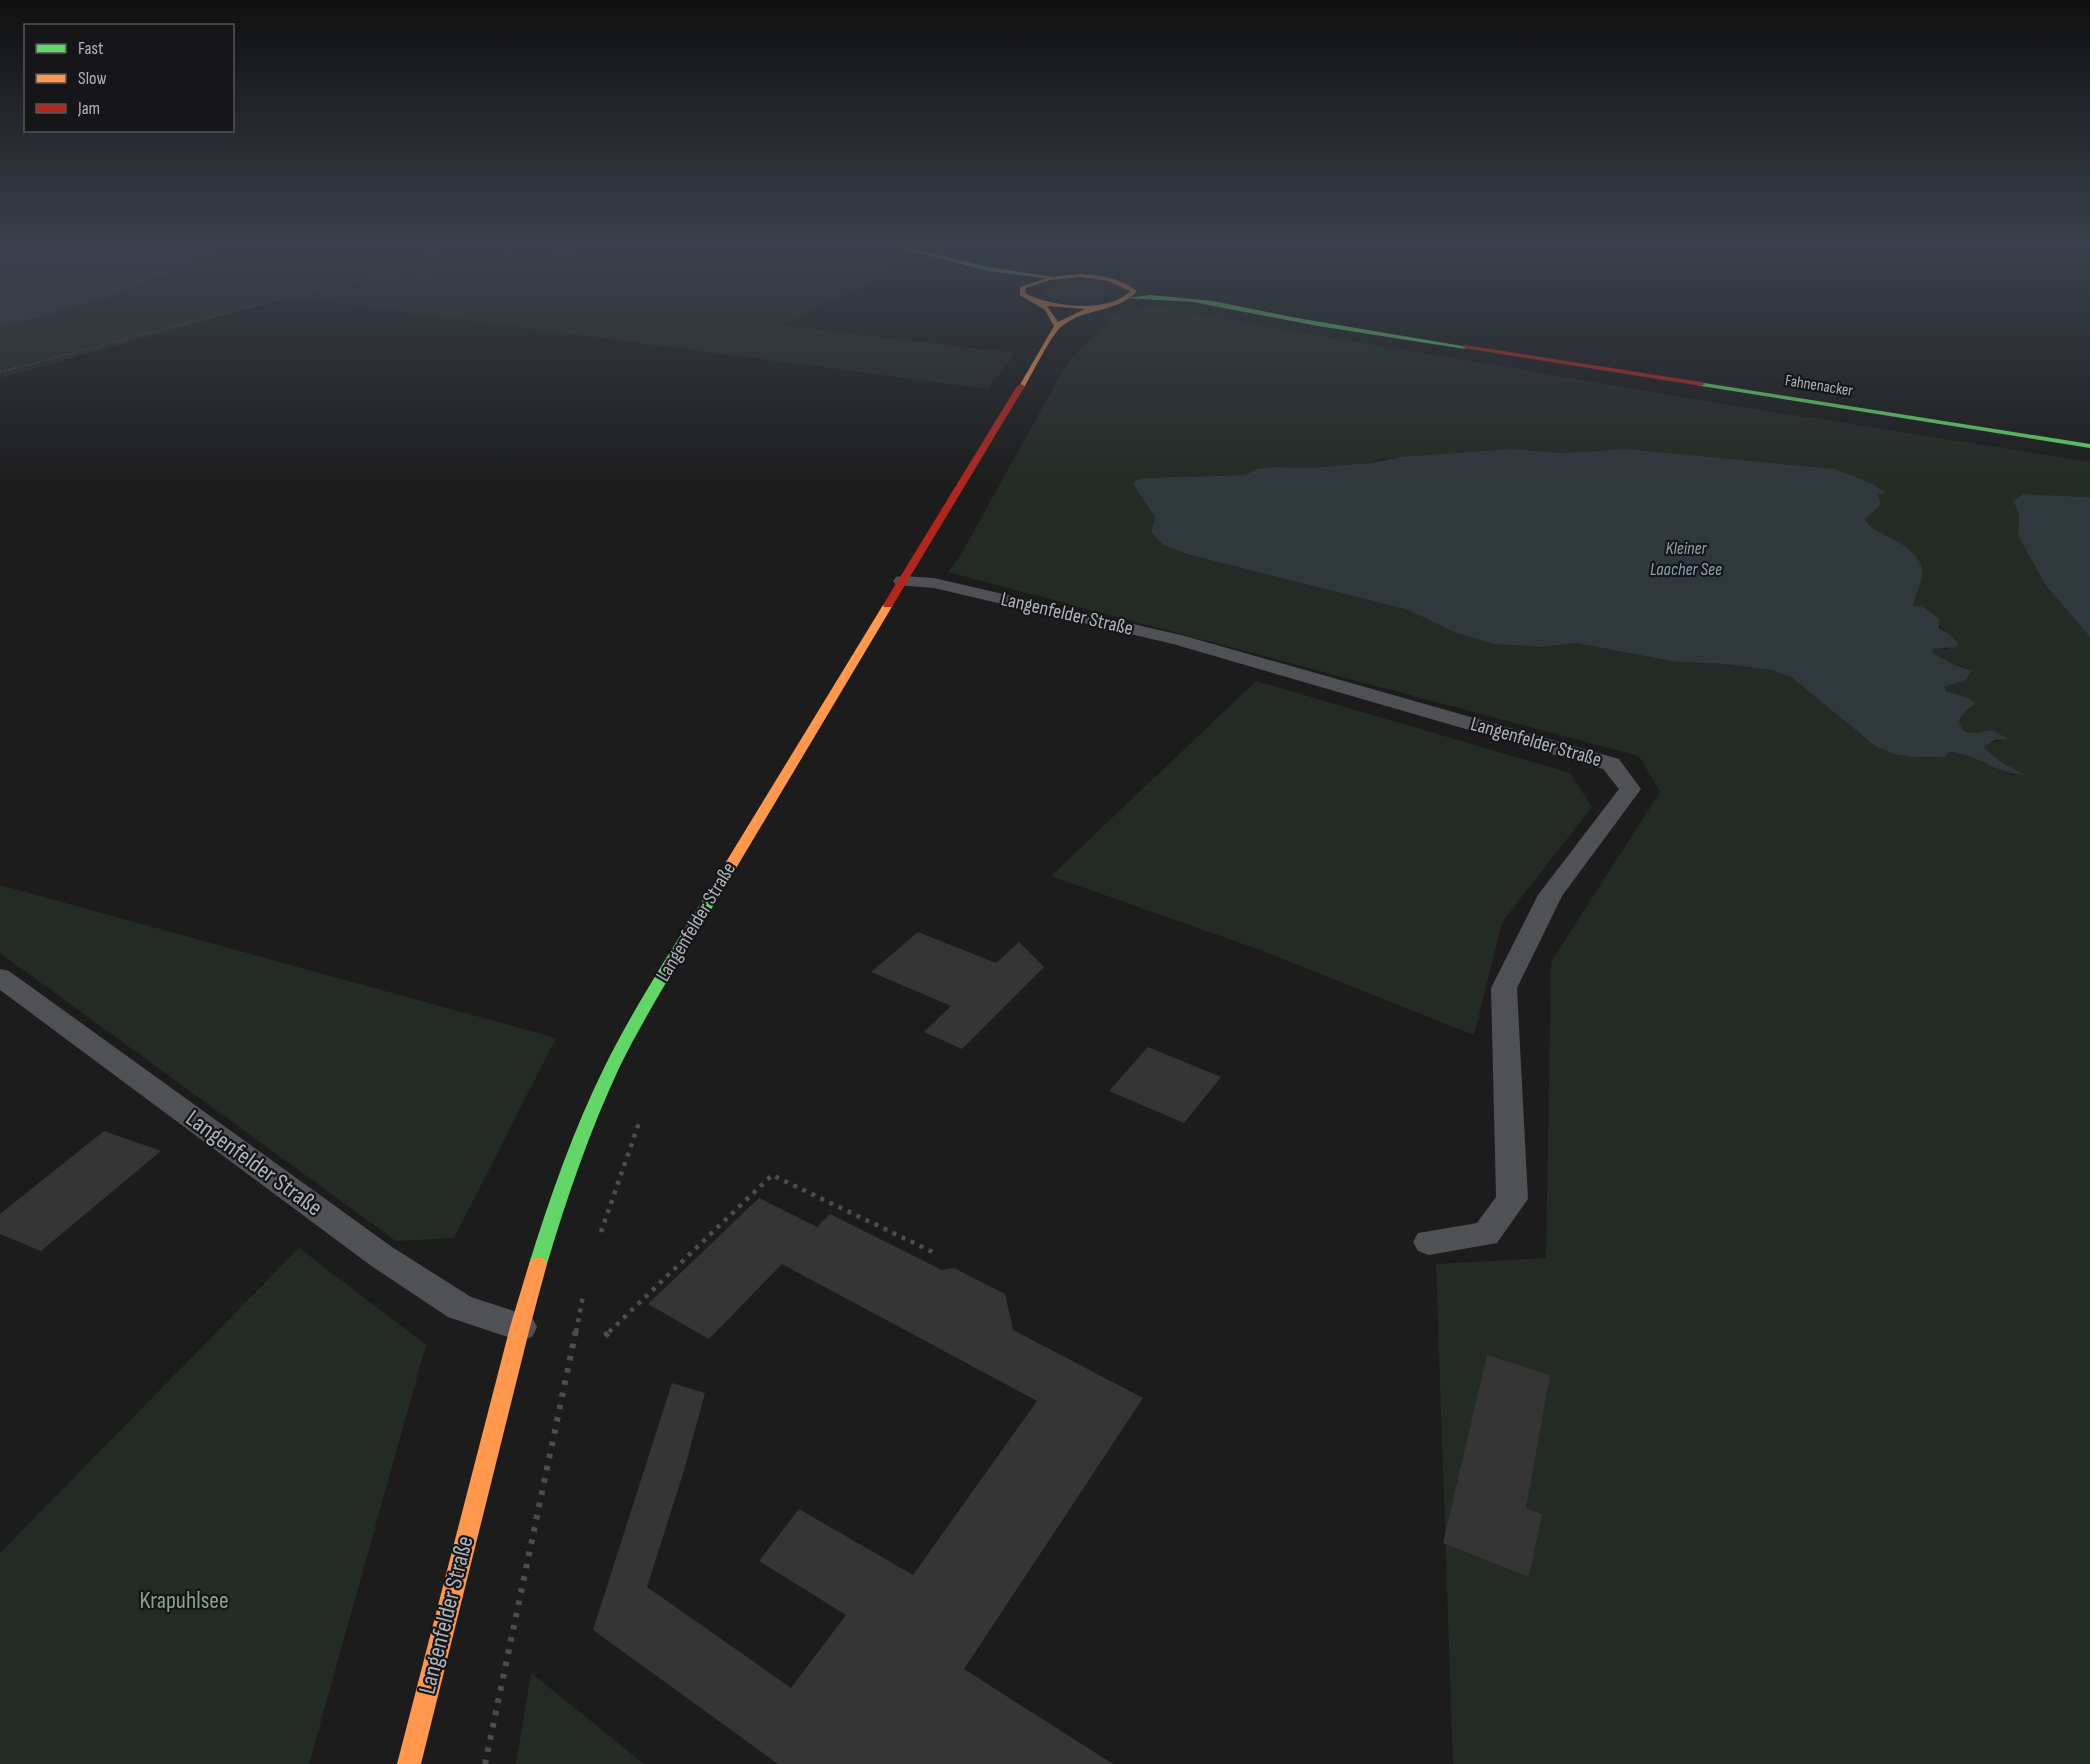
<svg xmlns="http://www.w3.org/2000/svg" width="2090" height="1764" viewBox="0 0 2090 1764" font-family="'Sofia Sans Condensed',sans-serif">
<rect width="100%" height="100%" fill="#1c1c1c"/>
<!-- green -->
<path fill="#242b24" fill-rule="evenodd" d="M0 245H870L886 249 893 273 779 325 1015 353 988 389 291 297 0 378Z
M1080 282C1091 283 1107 283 1114 293 1098 307 1060 304 1042 294L1041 291 1058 284Z
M1153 307 1693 399 2090 462V497L2023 494 2013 501 2019 514 2018 536 2046 586 2090 637V1764H1453L1436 1264 1546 1258 1551 962 1660 792 1639 756 948 572 959 558 1066 365 1113 315ZM1510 449 1562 453 1625 449 1849 474 1882 489 1886 493 1878 495 1873 513 1865 518 1870 526 1881 534 1920 587 1915 593 1913 605C1931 610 1936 626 1951 635L1948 649H1933L1931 653 1953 664 1965 667V680L1945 687V691L1975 706 1965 711 1959 720 1962 729 1971 733H1984L2002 741 1987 743 1983 747 2001 762 2024 775H2013L1960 753 1949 752 1930 758 1893 754 1875 746 1791 677 1771 670 1724 664 1676 662 1576 643 1543 647 1493 644 1454 632 1408 610 1190 555 1163 545 1151 532 1155 517 1145 478 1244 475C1268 464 1288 469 1313 468 1335 468 1361 466 1382 459Z
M1256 681 1570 773 1592 807 1502 922 1474 1035 1260 950 1051 876Z
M0 885 556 1038 454 1238 396 1241 0 953Z
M299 1248 426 1345 309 1764H0V1553Z
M531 1673 644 1764H516Z"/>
<!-- water -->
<path fill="#2f383d" d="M0 245H216L206 257 112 296 0 328Z
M1510 449 1562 453 1625 449 1834 469C1852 475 1872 482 1887 493L1878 495 1881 505 1865 519 1870 526C1889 540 1927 549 1922 579 1920 588 1915 595 1913 605L1925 608 1939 619V628L1951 635 1958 644 1956 647 1933 649 1932 653 1953 664 1972 671 1965 680 1945 687V691L1968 698 1976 704 1965 711 1959 720 1962 729C1972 737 1982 731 1992 730L2008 739 1995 740 1983 747 2001 762 2025 775C1998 775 1977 754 1949 752L1945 757H1912L1893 754 1875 746 1791 677 1771 670 1724 664 1676 662 1576 643 1543 647 1493 644 1454 632 1408 610 1190 555 1163 545 1151 532 1155 517 1133 484 1137 480 1145 478 1244 475 1258 469 1275 467 1312 468 1371 463 1401 457Z
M2023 494 2090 497V637L2046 586 2018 536 2019 514 2013 501Z"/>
<!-- building -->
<path fill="#353536" d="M918 932 996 963 1019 942 1044 967 962 1049 924 1032 951 1006 871 972Z
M1148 1047 1221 1077 1184 1123 1109 1091Z
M104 1131 161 1151 41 1251 0 1234V1214Z
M759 1198 817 1227 830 1214 942 1270 954 1268 1005 1294 1013 1330 1143 1398 964 1669 1113 1764H778L593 1630 672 1383 705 1393 683 1474 647 1587 791 1688 846 1615 759 1561 799 1509 913 1575 1037 1401 782 1264 709 1339 648 1304Z
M1487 1355 1550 1375 1526 1508 1542 1514 1529 1577 1443 1543Z"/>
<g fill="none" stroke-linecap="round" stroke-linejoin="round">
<!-- path-far3 -->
<path stroke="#4c4d4f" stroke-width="1.5" stroke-dasharray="1.5 2" stroke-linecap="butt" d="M368 278 414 263 438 249 437 245
M8 370 332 285C418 269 503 278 587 245"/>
<!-- path-far2 -->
<path stroke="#4c4d4f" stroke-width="2" stroke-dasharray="1.5 3" stroke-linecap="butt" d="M0 372 14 368"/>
<!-- path-far1 -->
<path stroke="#4c4d4f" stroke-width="4.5" stroke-dasharray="4 6" stroke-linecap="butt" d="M601 1232 640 1120
M576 1332 583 1296
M609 1332 772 1175 935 1253"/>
<!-- path -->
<path stroke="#4c4d4f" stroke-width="6" stroke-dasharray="4.5 8" stroke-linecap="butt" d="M605 1336 611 1330
M485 1764 576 1330"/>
<!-- lane -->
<path fill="#505154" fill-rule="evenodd" d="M902 576 934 578 1185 636 1619 759 1641 789 1562 896 1517 988 1528 1199 1497 1243 1429 1255 1418 1251 1413 1242 1418 1233 1477 1223 1496 1197 1491 988 1538 895 1619 789 1603 769 1173 644 934 588 896 585 893 581 896 577Z
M0 969 9 971 392 1247 471 1297 532 1317 537 1327 532 1337 520 1341 448 1317 370 1265 0 990Z"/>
<!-- fast -->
<path fill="#63d668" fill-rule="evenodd" d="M888 245H898L988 267 1054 277 1051 279 988 271Z
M1151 295 1213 301 1297 318 1468 347 1465 349 1318 326 1193 302 1126 298Z
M1698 382 2090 444V448L1701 386H1698Z
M722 876 729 880C692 941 652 1002 620 1066 590 1130 567 1197 547 1264L544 1269 538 1271 532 1269 529 1264C550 1197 573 1131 604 1068 636 1003 677 942 715 880Z"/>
<!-- slow -->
<path fill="#ff974d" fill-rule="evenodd" d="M1080 274C1100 275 1120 278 1137 291 1118 313 1086 307 1062 326 1051 335 1033 372 1025 386L1018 388 1054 326 1045 310 1020 295V287L1050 277ZM1080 277 1108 281 1130 291C1109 314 1050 307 1025 293L1026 288 1050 280ZM1047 306 1085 309 1058 322Z
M888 602 893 605 729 880 722 884 717 883 715 880 883 605Z
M538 1257 544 1259 547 1264 530 1327 421 1764H397L510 1327 529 1264 532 1259Z"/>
<!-- jam -->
<path fill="#b3261e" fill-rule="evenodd" d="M1465 345 1701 382 1705 384 1701 386 1463 348Z
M1021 384 1025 386 893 605 892 607H884L883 605 1017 386Z"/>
</g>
<!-- sky -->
<linearGradient id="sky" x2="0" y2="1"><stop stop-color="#0f0f0f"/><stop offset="0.5" stop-color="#3a404b"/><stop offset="1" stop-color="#3a404b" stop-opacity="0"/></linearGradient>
<rect width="2090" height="492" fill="url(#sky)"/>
<g text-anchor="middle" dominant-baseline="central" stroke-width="4.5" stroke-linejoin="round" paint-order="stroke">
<!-- far-street labels -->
<g font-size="16" fill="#aeb3bb" stroke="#161618">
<text transform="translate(1819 386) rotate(9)">Fahnenacker</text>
</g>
<!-- far-water labels -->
<g font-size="18" font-style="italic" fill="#88a3b4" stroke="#161618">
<text x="1686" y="548">Kleiner<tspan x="1686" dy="21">Laacher See</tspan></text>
</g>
<!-- street labels -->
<g font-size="20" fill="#aeb3bb" stroke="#161618">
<text transform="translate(1067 614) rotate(13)">Langenfelder Straße</text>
<text transform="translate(1536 742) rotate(16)">Langenfelder Straße</text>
<text transform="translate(696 922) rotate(-59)">Langenfelder Straße</text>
</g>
<!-- near-street labels -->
<g font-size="24" fill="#aeb3bb" stroke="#161618">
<text transform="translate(254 1163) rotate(36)">Langenfelder Straße</text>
<text transform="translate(446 1615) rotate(-76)">Langenfelder Straße</text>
</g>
<!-- near-park labels -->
<g font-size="24" fill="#87a586" stroke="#161618">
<text x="184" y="1600">Krapuhlsee</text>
</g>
</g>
<!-- legend -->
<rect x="24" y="24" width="210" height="108" fill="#161618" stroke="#535559" stroke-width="1.5"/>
<rect x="36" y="44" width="30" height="9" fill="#63d668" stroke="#535559" stroke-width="1.5"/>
<text x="78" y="54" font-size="18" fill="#aeb3bb">Fast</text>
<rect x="36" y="74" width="30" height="9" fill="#ff974d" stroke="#535559" stroke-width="1.5"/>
<text x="78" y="84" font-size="18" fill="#aeb3bb">Slow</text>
<rect x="36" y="104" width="30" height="9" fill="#b3261e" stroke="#535559" stroke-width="1.5"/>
<text x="78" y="114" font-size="18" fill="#aeb3bb">Jam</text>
</svg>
